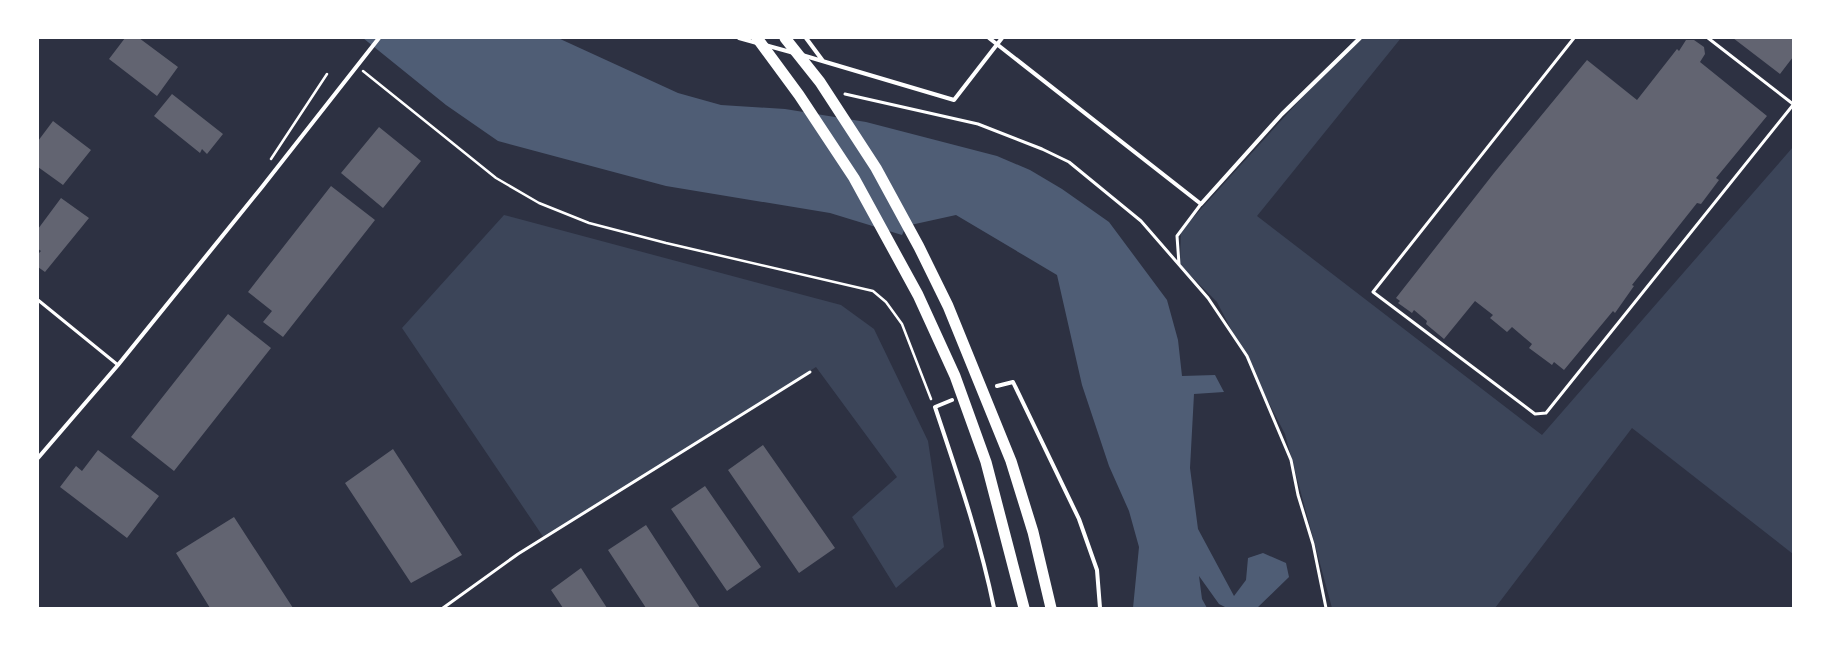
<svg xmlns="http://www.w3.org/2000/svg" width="1831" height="646" viewBox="0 0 1831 646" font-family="Poppins,sans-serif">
<rect width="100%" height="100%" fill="#2d3142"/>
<!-- green -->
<path fill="#3c4559" d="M1356 38H1401L1257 216 1542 435 1793 147V554L1632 428 1495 608H1332L1285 434 1217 302 1180 265 1181 231Z
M504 215 841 305 874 329 928 441 944 547 896 588 852 517 897 477 816 367 544 538 402 328Z"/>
<!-- water -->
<path fill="#4f5d75" d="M363 38H558L678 93 721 105 785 109 866 122 997 156 1030 170 1062 189 1109 222 1167 300 1178 340 1182 376 1215 375 1224 392 1194 394 1190 468 1198 529 1234 596 1246 580 1248 558 1263 553 1286 563 1289 577 1257 608H1227L1219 604 1199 576 1202 599 1207 608H1133L1139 547 1129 511 1109 466 1082 385 1057 275 956 215 906 226 902 235 830 213 666 186 498 141 446 105Z"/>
<!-- building -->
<path fill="#626471" d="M125 38H139L178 67 157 96 109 59Z
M1733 38H1793V57L1780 74Z
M1686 40H1694L1704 47 1705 54 1700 62 1767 116 1716 178 1719 180 1701 204 1697 203 1632 285 1634 286 1615 313 1613 311 1564 370 1554 362 1552 365 1529 348 1532 344 1512 327 1507 332 1490 318 1493 315 1475 301 1444 339 1426 324 1427 321 1414 310 1412 313 1398 303 1400 301 1396 298 1494 173 1587 60 1637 100 1677 49 1679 51Z
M172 94 223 134 207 154 202 149 200 153 154 116Z
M53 121 91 150 63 185 38 167V141Z
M379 127 421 161 383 208 341 173Z
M331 186 375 220 283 337 263 322 272 311 248 292Z
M61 198 89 218 45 272 38 267V254L41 251 38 249V229Z
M228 314 271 348 174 471 131 437Z
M763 445 835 548 799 573 728 470Z
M393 449 462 555 411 583 345 483Z
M98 450 159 496 127 538 60 487 76 466 82 471Z
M705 486 761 567 727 591 671 509Z
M234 517 293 608H210L176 553Z
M646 525 700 608H646L608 550Z
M581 568 607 608H563L551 590Z"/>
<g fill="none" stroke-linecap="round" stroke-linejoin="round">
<!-- path -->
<path stroke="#fff" stroke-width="2.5" d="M363 71 496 178 539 203 589 223 666 243 873 291 886 302 902 324 931 399
M271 159 327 74"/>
<!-- service -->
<path stroke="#fff" stroke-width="3" d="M1574 38 1373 292 1535 414 1546 413 1793 105
M1708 38 1793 104
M845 94 978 124 1042 149 1069 162 1141 221 1208 298 1247 356 1291 460 1298 495 1313 544 1326 608
M1179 264 1177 236 1201 204
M38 300 118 365
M443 608 518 554 810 372"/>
<!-- minor -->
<path stroke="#fff" stroke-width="4" d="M739 38 757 43
M806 38 823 61
M989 38 1201 204 1282 114 1360 38
M765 45 794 53
M802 55 954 100 1002 38
M997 386 1013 382 1079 519 1097 570 1100 608
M952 400 935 407C957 473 980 539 994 608
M38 458 118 365 262 187 379 38"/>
<!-- trunk -->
<path stroke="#fff" stroke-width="11" d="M757 38 799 95 854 178 918 295 955 376 986 462 1024 608
M785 38 820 82 876 168 919 247 948 306 1011 461 1033 532 1051 608"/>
</g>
<!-- border -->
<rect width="1831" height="646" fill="none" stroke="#ffffff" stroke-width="78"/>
</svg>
